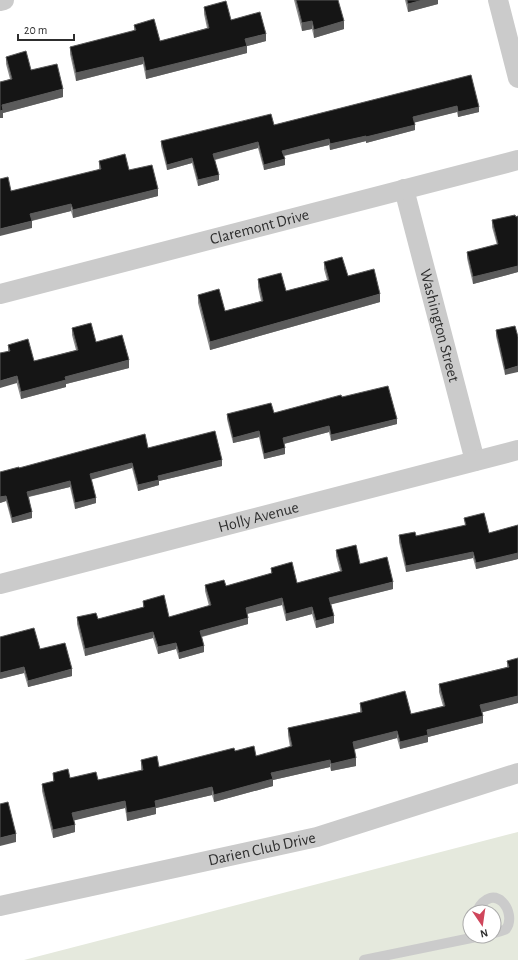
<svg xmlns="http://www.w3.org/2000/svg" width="518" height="960" viewBox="0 0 518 960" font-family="'Alegreya Sans',sans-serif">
<rect width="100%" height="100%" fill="#fff"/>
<!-- green -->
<path fill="#e5e9dd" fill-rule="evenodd" d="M518 832V960H24ZM470 912H494V936H470Z"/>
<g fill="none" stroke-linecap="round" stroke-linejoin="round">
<!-- service -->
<path stroke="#cbcbcb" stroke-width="10" d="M476 912C494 878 518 913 506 929 503 931 497 932 494 933
M364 960 481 936"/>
<!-- minor -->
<g stroke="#cbcbcb" stroke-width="20">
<path d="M498 0 518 78"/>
<path d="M0 1 4 0"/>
<path id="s1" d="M404 189 475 461"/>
<path id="s2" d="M0 294 518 160"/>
<path id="s3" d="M0 584 518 450"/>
<path id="s4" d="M0 906 317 837 518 773"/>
</g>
</g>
<!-- wall -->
<path fill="#8a8a8a" d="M294 0H338L344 29 314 38 312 29 302 31Z
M405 0H438V4L408 12Z
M204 7 231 20 266 41 247 46V53L146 79 143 64 76 81 70 54V47L134 31V25L160 41 207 28 204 14Z
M6 57 31 70 63 97 3 113V118H0V82L10 79 6 64Z
M471 75 479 112 458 117 457 112 415 122V130L366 143V141L330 150 329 145 284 156 285 165 264 170 258 148 215 160 219 180 198 186 192 163 167 170 161 146V141L274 125Z
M99 161 129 170 158 196 73 218 71 211 32 221V228L11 191 99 170Z
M518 216V272L473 284 467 258V252L497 245 492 227V220Z
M324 262 348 276 380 302 210 350 198 303V295L225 311 261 301 258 287V279L286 291 327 280 324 269Z
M515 326 505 375 496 336V330Z
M72 328 96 342 129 368 66 384V387L21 399 8 351V345L34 361 76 350 72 335Z
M342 397 397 424 331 441 329 432 284 444 285 454 264 459 259 437 233 443 227 419V414L274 413Z
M148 448 222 466 159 481V485L138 491 132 468 91 479 96 503 75 509 70 487 29 497 32 518 12 523 6 501 0 503 19 468Z
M464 518 489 533 518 525V559L476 569 473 558 406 572 399 542V535L416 536 465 526Z
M336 550 360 564 393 589 331 604 334 623 316 628 312 614 286 621 282 605 247 614 248 624 202 637 204 652 179 659 176 649 158 654 153 638 85 656 77 624V617L98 619 143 607V601L169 617 209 606 205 591V585L226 586 271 574V568L297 583 340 571 336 556Z
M40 649 72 676 28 687 24 673 0 679Z
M507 661 518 703 482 712 483 723 428 737V742L400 749 397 738 354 749 356 766 331 771 330 767 273 780V786L214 802 212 795 156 808V814L127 821 125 808 74 820 75 832 53 838 42 791V784L53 782V773L70 778 98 780 141 770V760L159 767 235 751 256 756 290 747 288 735V728L360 712V703L411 714 443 706 439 692V684L507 667Z"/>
<!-- shaded-wall -->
<path fill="#5b5b5b" d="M423 0H438V4L408 12V4Z
M312 21V29L302 31V23Z
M344 21V29L314 38V30Z
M266 34V41L247 46V53L146 79V71L245 39Z
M143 57V64L76 81V73Z
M63 89V97L3 113V118H0V111L2 105Z
M457 106V112L413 123V117Z
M479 107V112L458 117V112Z
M415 125V130L366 143V137Z
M366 136V141L330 150V144Z
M329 139V145L282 156V151Z
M258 142V148L213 160V154Z
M192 158V163L167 170V165Z
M285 159V165L264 170V165Z
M219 175V180L198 186V180Z
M158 189V196L73 218V210Z
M71 204V211L30 221V214Z
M32 221V228L0 236V229Z
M518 266V272L473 284V277Z
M380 294V302L210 350V342Z
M129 360V368L66 384V387L21 399V392L65 377Z
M518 366V372L505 375V370Z
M17 376V383L0 388V381Z
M397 419V424L331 441V435Z
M329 426V432L283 444V438Z
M259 431V437L233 443V438Z
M285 448V454L264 459V454Z
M222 460V466L159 481V485L138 491V485L158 476Z
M132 463V468L90 480V474Z
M70 481V487L27 497V492Z
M6 496V501L0 503V497Z
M96 498V503L75 509V503Z
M32 512V518L12 523V518Z
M473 552V558L406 572V566Z
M518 553V559L476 569V563Z
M393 582V589L329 605V598Z
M282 598V605L246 614V608Z
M312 607V614L286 621V614Z
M334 616V623L316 628V621Z
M248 618V624L200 637V631Z
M153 632V638L85 656V649Z
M176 643V649L158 654V647Z
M204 646V652L179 659V653Z
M24 667V673L0 679V673Z
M72 669V676L28 687V681Z
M518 696V703L480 713V705Z
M483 716V723L428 737V742L400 749V742L427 730Z
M397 731V738L353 750V742Z
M356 758V766L331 771V764Z
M330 760V767L273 780V786L214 802V795L271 773Z
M212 787V795L156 808V814L127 821V813L155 801Z
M125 801V808L72 821V813Z
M75 825V832L53 838V830Z
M16 834V842L0 846V838Z"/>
<!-- building -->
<path fill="#151515" stroke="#5b5b5b" d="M296 0H338L344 21 314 30 312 21 302 23Z
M407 0H423L408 4Z
M226 1 231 20 260 12 266 34 245 39 247 46 146 71 143 57 76 73 70 47 136 30 134 25 154 19 160 41 209 28 204 7Z
M26 51 31 70 57 64 63 89 2 105 3 110 0 111V82L12 79 6 57Z
M471 75 479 107 458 112 457 106 413 117 415 125 366 137V136L330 144 329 139 282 151 285 159 264 165 258 142 213 154 219 175 198 180 192 158 167 165 161 141 271 114 274 125Z
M125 154 129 170 152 165 158 189 73 210 71 204 30 214 32 221 0 229V179L8 177 11 191 101 169 99 161Z
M515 215 516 217 518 216V266L473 277 467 252 498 244 492 220Z
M342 257 348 276 374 269 380 294 210 342 198 295 219 289 225 311 263 301 258 279 281 273 286 291 329 280 324 262Z
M91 323 96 342 122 335 129 360 65 377 66 380 21 392 17 376 0 381V353L10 351 8 345 28 339 34 361 78 350 72 328Z
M515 326 518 337V366L505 370 496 330Z
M388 386 397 419 331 435 329 426 283 438 285 448 264 454 259 431 233 438 227 414 271 403 274 413 341 395 342 397Z
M215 431 222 460 158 476 159 480 138 485 132 463 90 474 96 498 75 503 70 481 27 492 32 512 12 518 6 496 0 497V472L19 467V468L145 434 148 448Z
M484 513 489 533 518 525V553L476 563 473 552 406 566 399 535 415 532 416 536 466 525 464 518Z
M356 545 360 564 387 557 393 582 329 598 334 616 316 621 312 607 286 614 282 598 246 608 248 618 200 631 204 646 179 653 176 643 158 647 153 632 85 649 77 617 96 613 98 619 144 607 143 601 164 595 169 617 211 605 205 585 224 580 226 586 272 573 271 568 292 562 297 583 342 571 336 550Z
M34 628 40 649 65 643 72 669 28 681 24 667 0 673V637Z
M518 658V696L480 705 483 716 427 730 428 735 400 742 397 731 353 742 356 758 331 764 330 760 271 773 273 779 214 795 212 787 155 801 156 807 127 813 125 801 72 813 75 825 53 830 42 784 54 781 53 773 68 769 70 778 96 772 98 780 143 770 141 760 157 756 159 767 234 748 235 751 254 746 256 756 292 746 288 728 362 712 360 703 405 691 411 714 445 706 439 684 509 667 507 661Z
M8 802 16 834 0 838V804Z"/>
<g text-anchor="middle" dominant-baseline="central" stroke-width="4" stroke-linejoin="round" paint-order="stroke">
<!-- street labels -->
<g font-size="16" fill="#2e2e2e" stroke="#fff">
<text stroke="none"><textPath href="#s2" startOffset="268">Claremont Drive</textPath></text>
<text stroke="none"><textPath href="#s1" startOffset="141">Washington Street</textPath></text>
<text stroke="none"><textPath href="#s3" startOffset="267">Holly Avenue</textPath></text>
<text stroke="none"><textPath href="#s4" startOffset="268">Darien Club Drive</textPath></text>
</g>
</g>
<!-- north arrow -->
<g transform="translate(482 924) rotate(167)"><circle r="19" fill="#ffffff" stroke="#ababab"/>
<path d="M0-3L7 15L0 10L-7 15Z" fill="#cf465b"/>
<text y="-6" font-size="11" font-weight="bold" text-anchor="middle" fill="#2e2e2e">N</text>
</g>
<!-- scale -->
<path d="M18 34v6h56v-6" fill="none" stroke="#2e2e2e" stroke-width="2"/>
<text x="24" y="34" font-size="12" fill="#2e2e2e" stroke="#ffffff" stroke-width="3" paint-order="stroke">20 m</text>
</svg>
